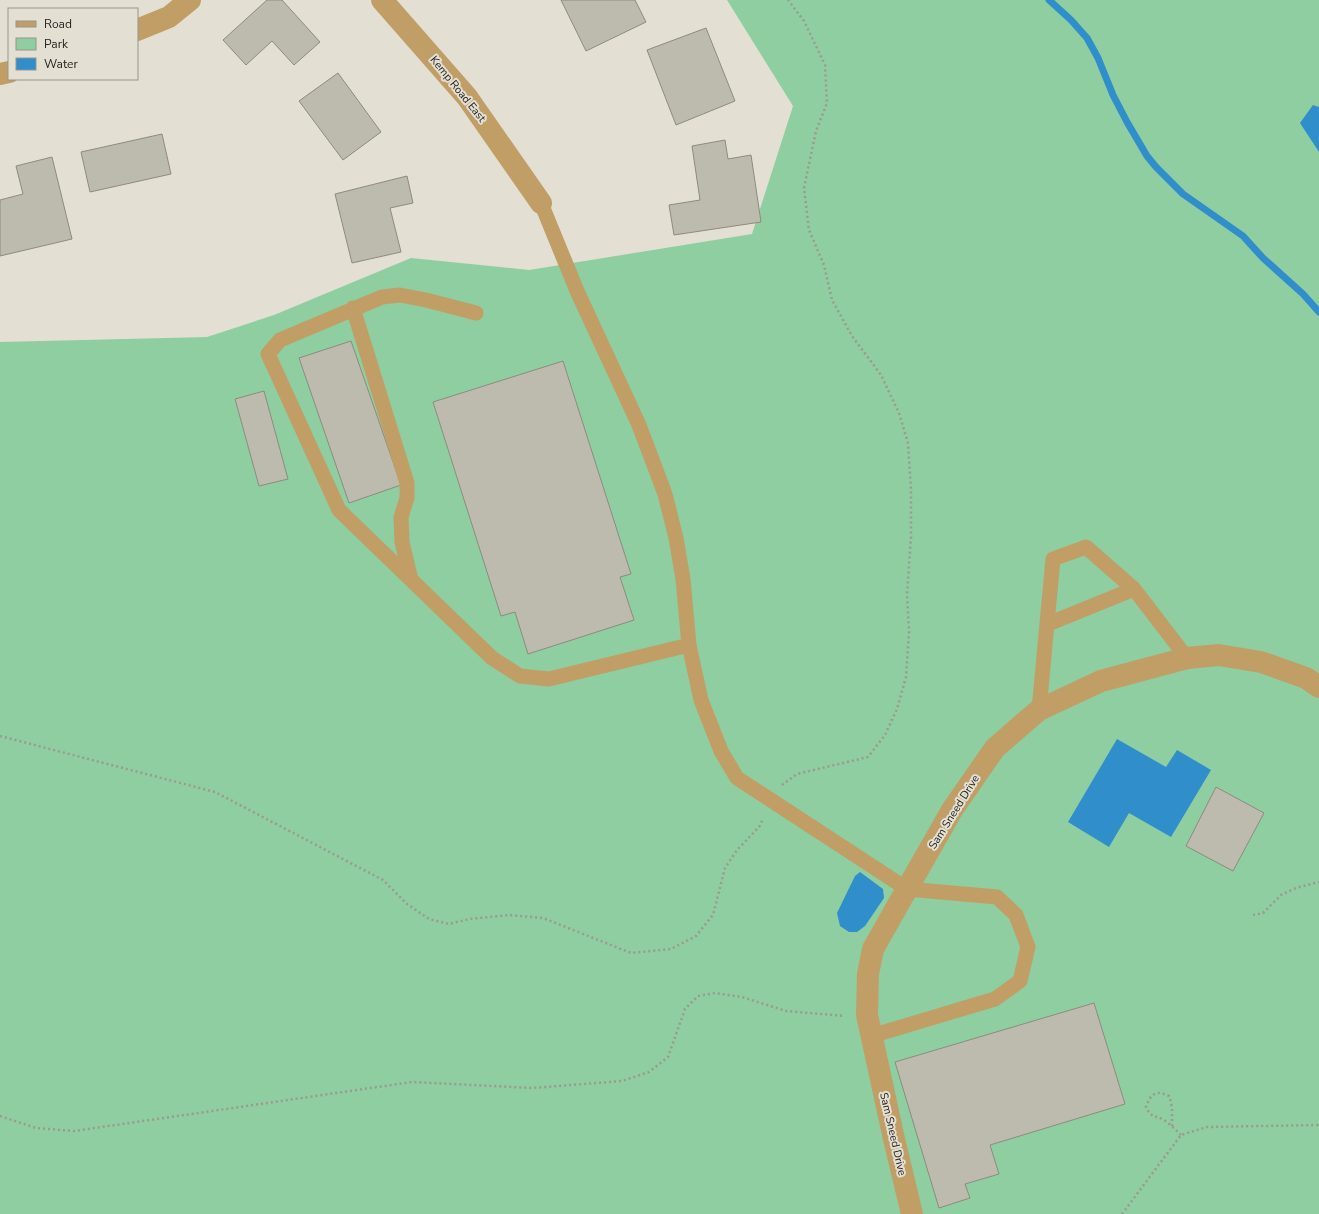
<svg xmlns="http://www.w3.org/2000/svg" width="1319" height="1214" viewBox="0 0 1319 1214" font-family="'Nunito Sans',sans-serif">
<rect width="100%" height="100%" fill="#e3e0d3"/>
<!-- green -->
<path fill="#8ecea1" d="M727 0H1319V1214H0V342L207 337 274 315 411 258 529 270 752 234 793 106Z"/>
<!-- water -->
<path fill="#308ecb" d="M1313 105 1319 107V152L1300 123Z
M1117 739 1166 767 1177 750 1211 770 1171 837 1129 813 1109 847 1068 822Z
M860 872 883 889 884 898 865 926 857 932H849L840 926 837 913 855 876Z"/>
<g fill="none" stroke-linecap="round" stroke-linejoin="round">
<!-- stream -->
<path stroke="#308ecb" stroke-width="7" d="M1049 0 1071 20 1087 38 1098 58 1113 95 1127 122 1147 156 1156 167 1183 194 1243 236 1263 258 1303 294 1319 312"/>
</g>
<!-- building -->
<path fill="#bdbbae" stroke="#8d8b7f" d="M267 0H282L320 42 294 65 272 41 246 65 223 40Z
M561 0H635L646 22 586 51Z
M706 28 735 101 676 125 647 50Z
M338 73 381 132 343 160 299 101Z
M162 134 171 174 90 192 81 152Z
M725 140 728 159 751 155 761 222 674 235 669 205 700 200 692 146Z
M52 157 72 239 0 256V200L23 194 16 166Z
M407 176 413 203 390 208 401 252 352 263 335 194Z
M351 341 401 485 349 503 299 358Z
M563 361 631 574 620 577 634 620 528 654 515 612 501 616 433 402Z
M264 391 288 479 259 486 235 399Z
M1216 787 1264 813 1233 871 1186 846Z
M1094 1003 1125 1104 990 1145 999 1174 965 1184 970 1198 939 1208 895 1062Z"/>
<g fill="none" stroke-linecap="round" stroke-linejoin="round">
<!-- path -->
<path stroke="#9c998f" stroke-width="2.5" stroke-dasharray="2 3" stroke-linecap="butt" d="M0 736 215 792 383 880 407 904 429 919 449 924 469 919 509 915 543 918 631 953 671 949 696 936 713 915 725 868 737 850 759 827 763 819
M782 785 797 774 868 757 885 735 897 709 906 677 909 632 907 594 911 537V489L908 443 899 413 881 375 852 336 832 300 824 265 809 230 804 188 816 131 827 103 825 65 804 21 788 0
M1253 915 1263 913 1281 895 1296 888 1319 882
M0 1116 36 1128 74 1131 412 1082 532 1088 622 1081 649 1072 668 1057 685 1009 698 996 715 993 742 997 786 1011 845 1016
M1172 1126C1172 1116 1173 1106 1169 1096 1156 1090 1151 1093 1146 1107 1151 1118 1155 1115 1164 1120 1170 1124 1176 1130 1181 1135
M1122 1214 1181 1135 1207 1127 1319 1125"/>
<!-- lane -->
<path stroke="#c29e67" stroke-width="15" d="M541 203 577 291 639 425 665 494 676 538 683 579 689 645 701 700 721 751 737 778 907 889 997 897 1016 915 1028 947 1020 981 995 999 871 1036
M353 308 407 483V498L401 517 402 542 411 580
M476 313 426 300 400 295 382 297 280 340 268 354 339 510 492 658 520 676 549 679 689 645
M1048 624 1134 589
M1039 710 1053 559 1086 547 1134 589 1187 658"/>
<!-- street -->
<path stroke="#c29e67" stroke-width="22" d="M382 0 467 97 541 203
M137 30 169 17 190 0
M0 74 9 72
M912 1214 894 1139 867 1015 868 974 873 949 907 889 952 810 995 748 1039 710 1101 681 1187 658 1219 655 1261 662 1306 678 1319 687"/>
</g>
<g text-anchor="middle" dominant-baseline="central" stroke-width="4" stroke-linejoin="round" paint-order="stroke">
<!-- street labels -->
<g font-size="11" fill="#24231e" stroke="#e3e0d3">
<text transform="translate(458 89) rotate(51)">Kemp Road East</text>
<text transform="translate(954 812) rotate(-58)">Sam Sneed Drive</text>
<text transform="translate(893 1134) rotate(77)">Sam Sneed Drive</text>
</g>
</g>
<!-- legend -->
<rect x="8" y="8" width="130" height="72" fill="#e3e0d3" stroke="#97948b"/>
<rect x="16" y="21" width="20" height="6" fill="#c29e67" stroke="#97948b"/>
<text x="44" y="28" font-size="12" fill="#24231e">Road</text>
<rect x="16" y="38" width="20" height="12" fill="#8ecea1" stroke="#97948b"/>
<text x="44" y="48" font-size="12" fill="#24231e">Park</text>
<rect x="16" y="58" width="20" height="12" fill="#308ecb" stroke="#97948b"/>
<text x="44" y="68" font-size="12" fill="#24231e">Water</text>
</svg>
